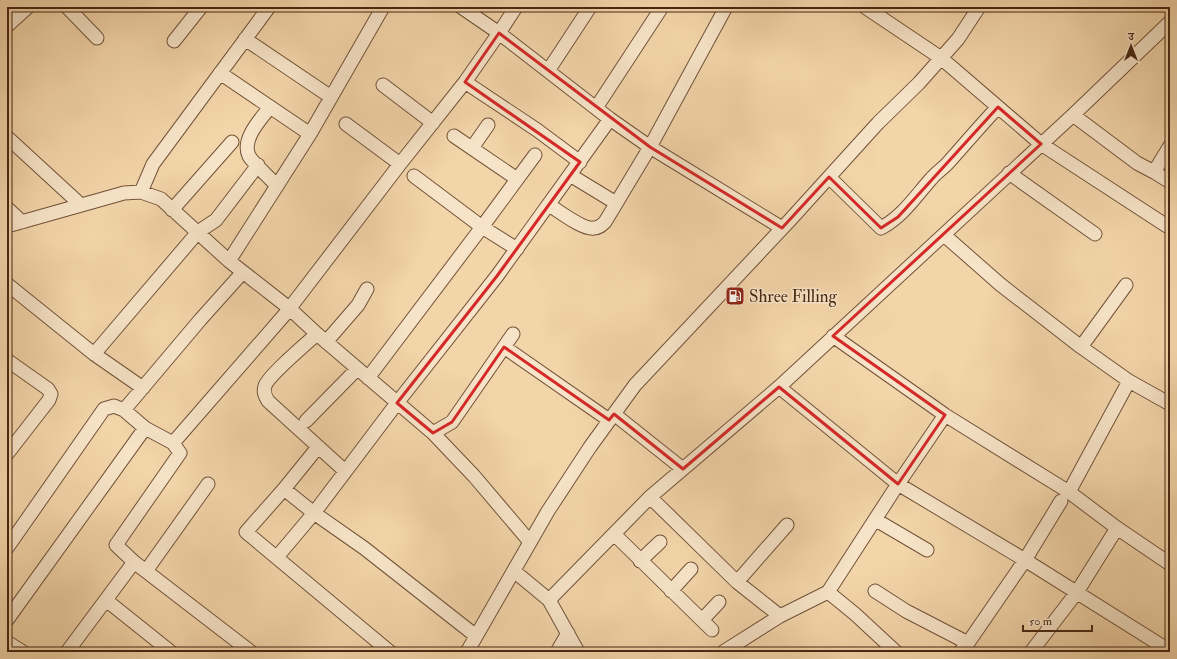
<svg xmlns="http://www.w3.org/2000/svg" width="1177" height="659" viewBox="0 0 1177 659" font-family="'IM FELL Double Pica','Noto Serif Devanagari',serif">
<rect width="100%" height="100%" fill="#f3d5aa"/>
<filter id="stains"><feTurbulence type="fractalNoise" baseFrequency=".005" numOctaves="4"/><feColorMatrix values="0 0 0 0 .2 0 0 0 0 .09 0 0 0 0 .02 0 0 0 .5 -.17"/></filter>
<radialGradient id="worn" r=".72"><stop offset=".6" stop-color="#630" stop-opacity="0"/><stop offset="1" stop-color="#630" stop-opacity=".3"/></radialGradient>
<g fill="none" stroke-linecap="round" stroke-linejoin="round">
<defs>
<path id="minor" d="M67 7 97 38
M516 7 499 33 610 119 650 147 782 228
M865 7 941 58 1041 144 1170 228
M7 26 28 7
M245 39 331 97
M174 41 201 7
M548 71 590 7
M220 73 310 134
M465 82 537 130 580 162
M383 85 433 123
M270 107C261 119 241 139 249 156 253 163 271 179 277 186
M596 108 662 7
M1073 115 1137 163 1154 172 1170 182
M346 124 400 164
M454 136 517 179
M7 137 81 205
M472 148 488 125
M1154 172 1170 146
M1009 173 1095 234
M570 175 616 203
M829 177 881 228C903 216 915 197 931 179 936 173 942 169 947 164 964 145 980 126 998 107
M141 192 153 164 269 7
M549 205C559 211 583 230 594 228 599 228 602 225 605 222L650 147 726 7
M7 208 22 222
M172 210 232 142
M7 226 124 193 141 192 161 199 229 261 289 308 317 334 433 433 474 476 530 542
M944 235 1001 285 1081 347 1129 381 1069 492
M517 249 482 227 535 155
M229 261 310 134 383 7
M7 284 94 354 143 388
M317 334C306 344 268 376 265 386 263 392 265 396 268 401L345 471
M833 336 945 415 1069 492 1117 528 1077 592 1031 652
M326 342 358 305 367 289
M504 347 609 420
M1081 347 1126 285
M94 354 198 232 216 220 258 165
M7 360 48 389 51 394 49 400 7 454
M368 378 482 227 414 176
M1129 381 1170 404
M779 387 898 484 828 592 855 614 896 652
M124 410 200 320 243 272
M614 414 683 469
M945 415 898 484 1025 560 1170 651
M306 421 357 369
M433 433 452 422 513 334
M173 443 286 313 400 164 465 82 499 33 461 7
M318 447 284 489 246 532 390 652
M284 489 314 513 364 548 476 636
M650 497 737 582 780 616
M876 520 927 550
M1117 528 1170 564
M614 534 712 630
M7 548 104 409 114 406 124 410 145 428 173 443 180 453 116 545 134 562
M277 557 314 513 397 403 497 276 610 119
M640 561 660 542
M146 571 208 484
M514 571 549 600 578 652
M737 582 787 525
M671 591 691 569
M875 591 906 611 968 643 960 652
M106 600 171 652
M549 600 650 497 779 387 1073 115 1170 22
M7 620 145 428
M702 620 719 602
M7 642 23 652
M968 643 1025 560 1061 501
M67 652 134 562 251 652
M467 652 548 511 590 447 635 385 790 220 878 123 919 83 958 39 979 7
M557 652 568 633
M723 652 780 616 828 592"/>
</defs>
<!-- minor casing -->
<use href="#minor" stroke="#725238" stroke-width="15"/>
<!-- minor -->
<use href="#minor" stroke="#f7e4c8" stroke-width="13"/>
</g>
<!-- marked area -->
<path fill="none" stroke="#d62828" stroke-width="3" stroke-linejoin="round" d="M499 33 650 147 782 228 829 177 881 228 898 217 998 107 1041 144 833 336 945 415 898 484 779 387 683 469 614 414 609 420 504 347 452 422 433 433 397 403 497 276 580 162 465 82Z"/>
<!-- icons -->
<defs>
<symbol id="fuel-square" viewBox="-11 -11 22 22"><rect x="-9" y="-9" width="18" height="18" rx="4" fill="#8f2418" stroke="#f7e4c8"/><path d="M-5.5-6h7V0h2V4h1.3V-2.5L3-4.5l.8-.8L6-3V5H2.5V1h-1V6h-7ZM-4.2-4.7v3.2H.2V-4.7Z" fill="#fff"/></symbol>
</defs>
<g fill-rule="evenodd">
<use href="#fuel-square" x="724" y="285" width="22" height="22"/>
</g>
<g text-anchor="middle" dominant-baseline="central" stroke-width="3" stroke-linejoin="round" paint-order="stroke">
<!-- poi labels -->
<g font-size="17" fill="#472712" stroke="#f7e4c8" text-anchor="start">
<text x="749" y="296">Shree Filling</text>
</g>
</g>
<!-- margin -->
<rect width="1177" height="659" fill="none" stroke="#f3d5aa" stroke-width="24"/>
<rect x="8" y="8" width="1161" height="643" fill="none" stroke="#472712" stroke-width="2"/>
<rect x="12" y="12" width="1153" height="635" fill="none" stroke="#472712"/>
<!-- north arrow -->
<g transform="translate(1131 46)" stroke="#f7e4c8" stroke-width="3" paint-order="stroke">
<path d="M0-3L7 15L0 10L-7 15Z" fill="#472712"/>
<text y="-6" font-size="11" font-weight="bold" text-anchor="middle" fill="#472712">उ</text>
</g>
<!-- scale -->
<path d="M1023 625v6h69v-6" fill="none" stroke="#472712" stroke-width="2"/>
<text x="1029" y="625" font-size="12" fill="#472712" stroke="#f7e4c8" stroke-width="3" paint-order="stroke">50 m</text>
<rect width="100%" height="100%" filter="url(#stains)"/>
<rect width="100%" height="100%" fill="url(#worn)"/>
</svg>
